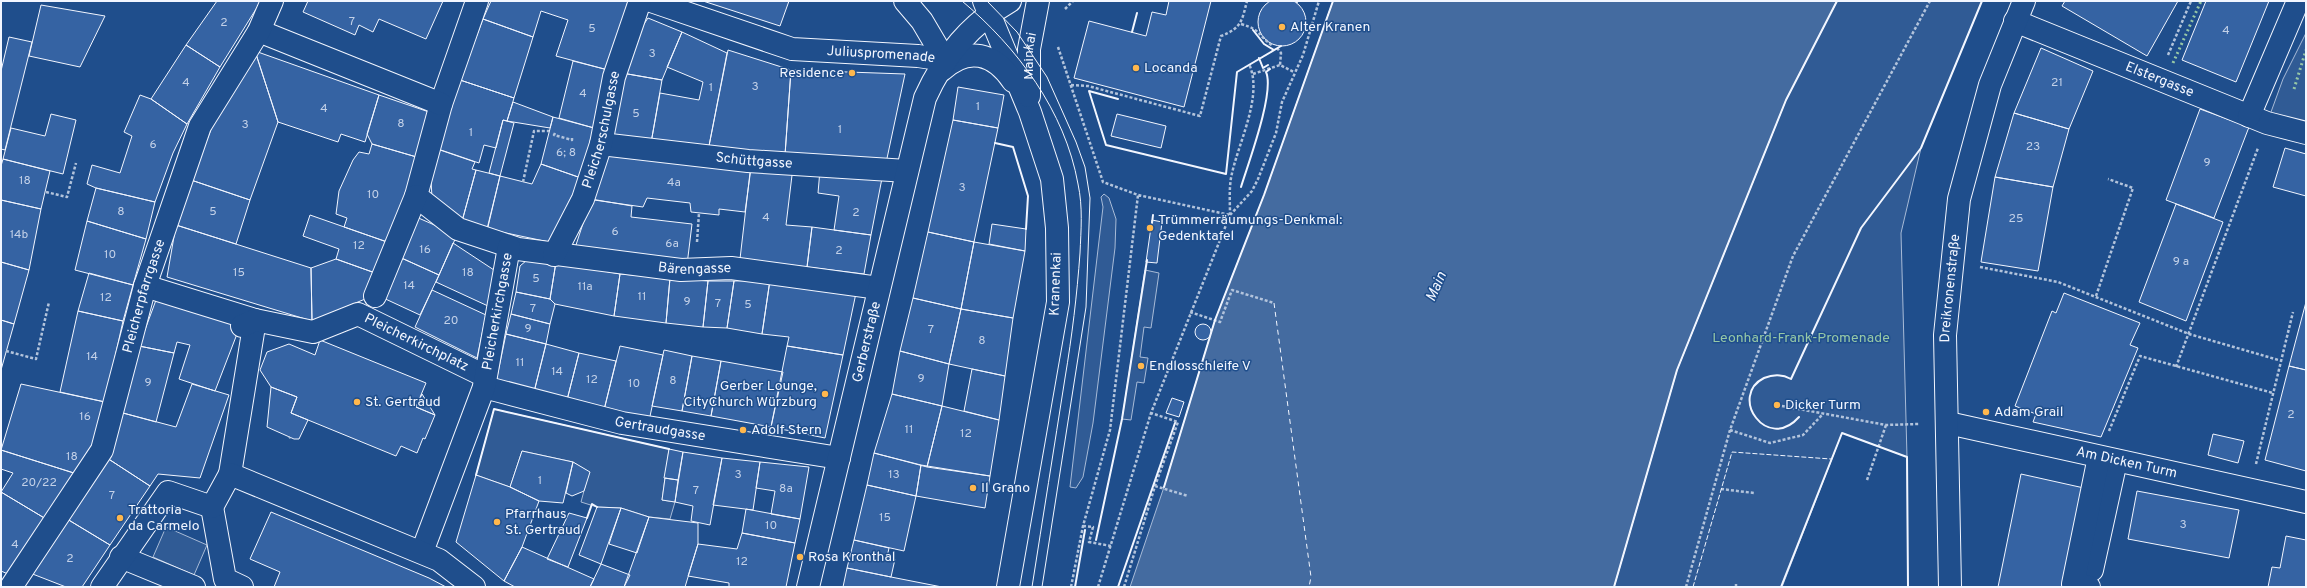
<svg xmlns="http://www.w3.org/2000/svg" width="2307" height="588" viewBox="0 0 2307 588" font-family="Overpass,sans-serif">
<rect width="100%" height="100%" fill="#1f4e8c"/>
<!-- green -->
<path fill="#305b95" stroke="#a8bbd7" d="M1837 1H1982L1921 148 1901 233 1907 457 1842 433 1782 587H1614L1677 370 1786 100Z
M2306 33V133L2267 123 2283 79Z
M1104 194 1109 198 1116 219 1115 248 1093 423 1083 477 1076 488 1070 487 1103 207 1101 197Z
M1145 270 1159 273 1151 328 1144 327 1140 357 1148 358 1144 383 1137 382 1131 420 1122 419Z
M494 409 669 449 662 500 675 502 670 519 649 517 621 508 597 507 581 502 589 472 573 462 522 451 510 487 476 475Z
M166 527 207 545 194 575 153 557Z"/>
<!-- water -->
<path fill="#446ba0" stroke="#a8bbd7" d="M1333 1H1837L1786 100 1677 370 1614 587H1130L1164 487 1215 320 1264 195Z"/>
<g fill="none" stroke-linecap="round" stroke-linejoin="round">
<!-- ferry -->
<path stroke="#f2f6ff" stroke-width="1" stroke-dasharray="5 4" stroke-linecap="butt" d="M1274 303 1311 577 1309 587"/>
</g>
<!-- building -->
<path fill="#3563a3" stroke="#f2f6ff" d="M1258 22a24 24 0 1 1 48 0a24 24 0 1 1-48 0Z
M217 1H261L220 67 186 45Z
M308 1H443L426 39 379 19 373 32 359 25 355 35 303 12Z
M491 1H628L608 70 556 56 568 20 541 11 533 37 483 19Z
M703 1H789L780 26Z
M1169 1H1211L1184 107 1074 78 1089 21 1146 36 1152 12 1166 15Z
M2065 1H2178L2147 56 2062 6Z
M2206 1H2269L2236 82 2182 60Z
M41 5 105 16 80 67 29 56Z
M648 18 682 32 662 80 622 73 640 30Z
M483 19 533 37 514 98 460 80Z
M682 32 727 53 708 151 651 143 660 93 699 100 703 82 667 67Z
M9 37 32 42 5 150 1 149V71Z
M186 45 220 67 187 124 151 99Z
M2041 48 2093 71 2069 129 2014 113Z
M728 50 791 70 785 155 708 151Z
M255 51 379 95 365 142 341 134 338 142 278 122Z
M255 51 278 122 250 200 191 180 212 127Z
M573 61 608 70 594 128 559 118Z
M791 70 905 74 886 163 785 155Z
M622 73 662 80 651 143 611 136Z
M460 80 514 98 507 121 503 120 496 148 484 145 479 163 438 149Z
M958 87 1004 95 998 128 953 120Z
M140 95 151 99 187 124 173 153 155 202 96 188 87 184 92 165 120 173 132 136 124 132Z
M379 95 435 114 420 158 372 144 367 134Z
M513 102 553 117 550 128 507 121Z
M2200 109 2249 127 2214 218 2166 200Z
M2014 113 2069 129 2053 187 1995 177Z
M51 114 76 120 63 174 3 159 11 128 45 136Z
M1117 114 1166 126 1161 148 1111 136Z
M553 117 594 128 581 178 541 164Z
M503 120 514 123 500 176 489 173Z
M953 120 998 128 974 242 928 232Z
M372 144 420 158 390 243 344 227 347 218 336 214 339 191 353 160 359 152 369 154Z
M2285 148 2306 154V196L2273 187Z
M440 150 475 162 472 169 476 170 461 225 432 198 431 180Z
M608 152 751 168 745 212 719 209V215L691 212 690 203 647 198 643 207 594 200Z
M3 159 50 171 41 209 1 200V166Z
M541 164 581 178 549 242 487 229 500 176 532 184Z
M751 164 793 167 786 225 812 227 807 267 740 259Z
M476 170 500 176 487 231 461 225Z
M820 170 883 173 871 235 834 230 839 196 818 193Z
M1995 177 2053 187 2038 271 1981 262Z
M191 180 250 200 236 244 176 225Z
M96 188 155 202 146 239 87 221Z
M591 199 632 206 631 217 692 224 687 265 574 251Z
M1 200 41 209 29 270 1 262Z
M2176 204 2223 222 2186 321 2139 302Z
M310 215 390 243 378 274 336 259 339 249 303 236Z
M414 216 457 235 439 275 397 256Z
M1152 220 1162 222 1157 263 1146 262Z
M87 221 146 239 133 285 75 270Z
M992 224 1026 229 1025 251 989 244Z
M176 225 311 268 312 321 167 277Z
M812 227 871 235 864 274 807 267Z
M928 232 974 242 961 309 913 298Z
M974 242 1025 251 1013 318 961 309Z
M453 243 497 272 488 306 436 282Z
M397 256 439 275 420 315 379 296Z
M336 259 378 274 370 297 312 321 311 268Z
M527 260 556 262 550 299 516 292 520 266Z
M1 262 29 270 14 324 1 320Z
M556 262 620 274 614 316 555 304 550 299Z
M89 273 133 285 123 321 78 311Z
M620 274 670 278 666 323 614 316Z
M670 278 708 281 703 327 666 323Z
M770 280 762 334 727 328 734 281Z
M770 280 856 293 843 355 787 346 789 337 762 334Z
M708 281H734L727 328 703 327Z
M432 290 486 315 477 358 415 327Z
M516 292 550 299 555 304 550 324 511 314Z
M2064 293 2140 323 2130 345 2138 348 2101 437 2033 422 2036 414 2015 406 2052 311 2056 313Z
M913 298 961 309 949 364 900 351Z
M156 300 231 323 237 334 215 391 179 379 190 345 177 342 174 353 139 346Z
M2306 302V370L2289 366Z
M961 309 1013 318 1005 376 949 364Z
M78 311 123 321 105 402 60 392Z
M511 314 550 324 546 344 506 334Z
M1 320 14 324 1 370Z
M1195 332a8 8 0 1 1 16 0a8 8 0 1 1-16 0Z
M506 334 546 344 534 392 496 382Z
M320 340 426 383 416 407 435 415 425 439 423 438 417 453 401 446 396 456 291 413 297 397 271 387 260 370 267 352 289 344 315 355Z
M546 344 579 353 567 400 534 392Z
M139 346 174 353 156 422 123 413Z
M620 346 663 355 649 421 604 410Z
M787 346 843 355 825 438 771 427Z
M664 350 692 356 682 411 652 406Z
M900 351 949 364 942 406 892 394Z
M579 353 616 361 604 410 567 400Z
M692 356 721 361 711 416 682 411Z
M721 361 783 372 771 427 711 416Z
M2289 366 2306 370V471L2265 460Z
M972 369 1005 376 999 420 964 411Z
M21 384 105 402 93 447 77 474 1 450Z
M192 384 229 395 200 478 158 474 150 486 107 458 123 413 176 427Z
M271 387 297 397 291 413 308 420 299 439H294L267 427Z
M422 394 435 415 416 407Z
M892 394 942 406 927 467 874 453Z
M1172 398 1184 402 1179 417 1166 413Z
M942 406 999 420 990 476 927 467Z
M2213 434 2244 441 2238 463 2208 455Z
M669 449 683 452 678 480 664 478Z
M1 450 77 474 46 519 1 492 13 473 1 469Z
M522 451 573 462 563 503 539 501 510 487Z
M683 452 722 458 710 525 691 521 693 506 675 502Z
M874 453 921 465 916 496 867 485Z
M107 458 150 486 110 545 67 519Z
M722 458 760 462 753 510 713 505Z
M573 462 590 472 584 491 572 496 566 493Z
M760 462 809 467 800 519 771 514 775 491 756 488Z
M921 465 990 476 985 508 916 496Z
M2021 474 2084 488 2064 587H1998Z
M476 475 510 487 539 501 522 547 504 581 456 542Z
M665 478 678 480 675 502 662 500Z
M867 485 916 496 904 551 854 540Z
M2137 491 2239 510 2229 558 2128 539Z
M1 492 46 519 8 574 1 571Z
M597 507 621 508 601 564 579 555Z
M621 508 649 517 637 553 609 544Z
M746 509 800 519 795 543 742 533Z
M271 512 429 578 446 587H274L280 572 250 559Z
M569 513 587 518 568 567 547 559Z
M649 517 698 523V544L685 587H624Z
M67 519 110 545 82 587H66L30 573Z
M742 533 795 543 786 587H729V583L688 576 698 544 737 549Z
M2286 536 2306 540V587H2268L2272 567 2280 568Z
M854 540 889 548 887 557 895 559 891 577 847 568Z
M522 547 594 579 590 587H515L504 581Z
M601 564 630 575 624 587H590Z
M847 568 891 577 942 587H843Z"/>
<g fill="none" stroke-linecap="round" stroke-linejoin="round">
<defs>
<g id="minor">
<path id="s1" d="M477 1 441 104 416 196 458 229 518 249 681 270 731 268 879 288"/>
<path id="s2" d="M651 1 792 49 918 56 945 60"/>
<path d="M905 1 922 21 945 60"/>
<path d="M984 1 1030 112 1052 179 1057 228 1058 302 1008 587"/>
<path id="s3" d="M2015 21 2267 123 2306 133"/>
<path d="M259 31 441 104"/>
<path d="M942 70C968 46 994 53 1013 81"/>
<path id="s4" d="M1029 96V49L1038 1"/>
<path d="M2249 116 2298 1"/>
<path id="s5" d="M601 144 748 161 907 171"/>
<path id="s6" d="M554 255 583 199 601 144 614 77 640 1"/>
<path d="M145 286 255 320 230 474"/>
<path d="M375 296 416 196"/>
<path id="s7" d="M242 326 255 320 313 332 358 314 485 376"/>
<path id="s8" d="M484 387 622 423 839 458"/>
<path id="s9" d="M1948 423 2306 502"/>
<path d="M212 507 225 579 242 587"/>
<path id="s10" d="M422 552 484 387 509 247"/>
<path d="M121 557 194 587"/>
<path d="M2092 570 2116 461"/>
<path id="s11" d="M11 587 102 450 145 286 200 126 259 31 272 1"/>
<path d="M102 587 168 492 212 507 230 474 439 560 474 587"/>
<path id="s12" d="M808 587 925 98C944 56 970 24 1010 1"/>
<path d="M2089 587 2073 584 2099 457"/>
</g>
<g id="major">
<path id="s13" d="M1950 587 1945 335 1959 199 1990 85 2024 1"/>
</g>
</defs>
<!-- minor casing -->
<use href="#minor" stroke="#f2f6ff" stroke-width="24"/>
<!-- major casing -->
<use href="#major" stroke="#f2f6ff" stroke-width="24"/>
<!-- path -->
<path stroke="#b3c4dc" stroke-width="2.5" stroke-dasharray="3 2" stroke-linecap="butt" d="M1065 9 1073 1
M1241 24C1262 30 1257 35 1273 46
M1058 47 1103 182 1138 195 1230 215
M1277 48 1281 53 1280 65 1294 72
M2168 55 2191 1
M1253 74 1280 65
M1071 85 1088 86 1200 116 1221 36C1242 28 1242 20 1247 1
M555 133 554 135 572 140V138
M523 182 534 131H549
M46 192 67 197 76 163
M1230 215 1252 191 1258 179 1276 133 1282 102 1303 55 1319 1
M697 242 699 213
M1980 267 2058 282 2189 334 2282 361
M2096 296 2133 188 2108 179
M1190 312 1220 322 1232 290 1274 303
M6 351 36 359 49 302
M2176 367 2258 148
M1777 405 1886 425 1919 424
M1730 430 1770 443 1803 435 1822 415
M2109 431 2140 356 2273 393
M289 438 290 437
M2256 464 2293 312
M1867 480 1886 425
M1155 486 1188 496
M1721 489 1754 493
M1083 526 1093 527 1089 542 1111 546
M1071 587 1083 526 1110 430 1138 195
M1098 587 1151 413 1230 215C1230 203 1229 190 1231 178 1237 145 1264 96 1249 64
M1124 587 1155 486 1178 422 1151 413
M1686 587 1730 430 1793 256 1930 1
M1736 587V583"/>
<!-- minor -->
<use href="#minor" stroke="#1f4e8c" stroke-width="22"/>
<!-- major -->
<use href="#major" stroke="#1f4e8c" stroke-width="22"/>
<!-- tram -->
<path stroke="#f2f6ff" stroke-width="1" d="M962 1C1017 47 1065 111 1078 184 1083 207 1081 230 1080 253 1077 295 1072 336 1065 378 1054 448 1043 517 1032 587
M987 1 1017 32 1047 77 1076 142 1085 167 1090 198 1086 307 1042 587"/>
<!-- hedge -->
<path stroke="#97c8a6" stroke-width="3" stroke-dasharray="2 3" stroke-linecap="butt" d="M2173 63 2201 1
M2294 89 2306 50"/>
<!-- fence -->
<path stroke="#f2f6ff" stroke-width="1" stroke-dasharray="5 2" stroke-linecap="butt" d="M1693 587 1732 452 1831 459"/>
<!-- wall -->
<path stroke="#f2f6ff" stroke-width="2" d="M1296 1 1297 2
M1253 30 1264 44 1274 50
M1132 32 1137 13
M1259 58 1263 68 1268 65
M1118 99 1089 91 1106 145 1226 174 1237 72 1281 46
M995 143 1013 147 1028 196 1026 229
M1241 187C1248 164 1275 92 1266 72L1270 69
M1152 223 1153 215
M1799 417C1767 453 1728 396 1764 378 1774 374 1782 374 1791 379L1861 228 1921 148 1982 1
M476 475 494 409 669 449
M1164 487 1215 320 1264 195 1333 1
M587 518 592 504 597 507
M1096 540 1122 419 1147 260
M1075 587 1085 530
M1118 587 1175 423
M1614 587 1677 370 1786 100 1837 1
M1781 587 1842 433 1907 457 1908 587"/>
</g>
<!-- markers -->
<g fill="#ffb74d" stroke="#1f4e8c" stroke-width="1.5">
<circle cx="1282" cy="27" r="4"/>
<circle cx="1136" cy="68" r="4"/>
<circle cx="852" cy="73" r="4"/>
<circle cx="1150" cy="228" r="4"/>
<circle cx="1141" cy="366" r="4"/>
<circle cx="825" cy="394" r="4"/>
<circle cx="357" cy="402" r="4"/>
<circle cx="1777" cy="405" r="4"/>
<circle cx="1986" cy="412" r="4"/>
<circle cx="743" cy="430" r="4"/>
<circle cx="973" cy="488" r="4"/>
<circle cx="120" cy="518" r="4"/>
<circle cx="497" cy="522" r="4"/>
<circle cx="800" cy="557" r="4"/>
</g>
<g text-anchor="middle" dominant-baseline="central" stroke-width="3" stroke-linejoin="round" paint-order="stroke">
<!-- number labels -->
<g font-size="12" fill="#c3d1e8">
<text x="352" y="22">7</text>
<text x="224" y="23">2</text>
<text x="592" y="29">5</text>
<text x="2226" y="31">4</text>
<text x="652" y="54">3</text>
<text x="186" y="83">4</text>
<text x="2057" y="83">21</text>
<text x="755" y="87">3</text>
<text x="711" y="88">1</text>
<text x="583" y="94">4</text>
<text x="978" y="107">1</text>
<text x="324" y="109">4</text>
<text x="636" y="114">5</text>
<text x="401" y="124">8</text>
<text x="245" y="125">3</text>
<text x="840" y="130">1</text>
<text x="471" y="133">1</text>
<text x="153" y="145">6</text>
<text x="2033" y="147">23</text>
<text x="566" y="153">6; 8</text>
<text x="2207" y="163">9</text>
<text x="25" y="181">18</text>
<text x="674" y="183">4a</text>
<text x="962" y="188">3</text>
<text x="373" y="195">10</text>
<text x="121" y="212">8</text>
<text x="213" y="212">5</text>
<text x="856" y="213">2</text>
<text x="766" y="218">4</text>
<text x="2016" y="219">25</text>
<text x="615" y="232">6</text>
<text x="19" y="235">14b</text>
<text x="672" y="244">6a</text>
<text x="359" y="246">12</text>
<text x="425" y="250">16</text>
<text x="839" y="251">2</text>
<text x="110" y="255">10</text>
<text x="2181" y="262">9 a</text>
<text x="239" y="273">15</text>
<text x="468" y="273">18</text>
<text x="536" y="279">5</text>
<text x="409" y="286">14</text>
<text x="585" y="287">11a</text>
<text x="642" y="297">11</text>
<text x="106" y="298">12</text>
<text x="687" y="302">9</text>
<text x="718" y="304">7</text>
<text x="748" y="305">5</text>
<text x="533" y="309">7</text>
<text x="451" y="321">20</text>
<text x="528" y="329">9</text>
<text x="931" y="330">7</text>
<text x="982" y="341">8</text>
<text x="92" y="357">14</text>
<text x="520" y="363">11</text>
<text x="557" y="372">14</text>
<text x="921" y="379">9</text>
<text x="592" y="380">12</text>
<text x="673" y="381">8</text>
<text x="148" y="383">9</text>
<text x="634" y="384">10</text>
<text x="2291" y="415">2</text>
<text x="85" y="417">16</text>
<text x="909" y="430">11</text>
<text x="966" y="434">12</text>
<text x="72" y="457">18</text>
<text x="738" y="475">3</text>
<text x="894" y="475">13</text>
<text x="540" y="481">1</text>
<text x="39" y="483">20/22</text>
<text x="786" y="489">8a</text>
<text x="696" y="491">7</text>
<text x="112" y="496">7</text>
<text x="885" y="518">15</text>
<text x="2183" y="525">3</text>
<text x="771" y="526">10</text>
<text x="15" y="545">4</text>
<text x="70" y="559">2</text>
<text x="742" y="562">12</text>
</g>
<!-- poi labels -->
<g font-size="14" fill="#f2f6ff" stroke="#1f4e8c" text-anchor="start">
<text x="1290" y="27">Alter Kranen</text>
<text x="1144" y="68">Locanda</text>
<text x="844" y="73" text-anchor="end">Residence</text>
<text x="1158" y="220">Trümmerräumungs-Denkmal:<tspan x="1158" dy="16">Gedenktafel</tspan></text>
<text x="1149" y="366">Endlosschleife V</text>
<text x="817" y="386" text-anchor="end">Gerber Lounge,<tspan x="817" dy="16">CityChurch Würzburg</tspan></text>
<text x="365" y="402">St. Gertraud</text>
<text x="1785" y="405">Dicker Turm</text>
<text x="1994" y="412">Adam Grail</text>
<text x="751" y="430">Adolf Stern</text>
<text x="981" y="488">Il Grano</text>
<text x="128" y="510">Trattoria<tspan x="128" dy="16">da Carmelo</tspan></text>
<text x="505" y="514">Pfarrhaus<tspan x="505" dy="16">St. Gertraud</tspan></text>
<text x="808" y="557">Rosa Kronthal</text>
</g>
<!-- street labels -->
<g font-size="14" fill="#f2f6ff" stroke="#1f4e8c">
<text stroke="none"><textPath href="#s2" startOffset="238">Juliuspromenade</textPath></text>
<text stroke="none"><textPath href="#s4" startOffset="40">Mainkai</textPath></text>
<text stroke="none"><textPath href="#s3" startOffset="156">Elstergasse</textPath></text>
<text stroke="none"><textPath href="#s6" startOffset="135">Pleicherschulgasse</textPath></text>
<text stroke="none"><textPath href="#s5" startOffset="154">Schüttgasse</textPath></text>
<text stroke="none"><textPath href="#s1" startOffset="499">Bärengasse</textPath></text>
<text transform="translate(1056 284) rotate(-88)">Kranenkai</text>
<text stroke="none"><textPath href="#s13" startOffset="299">Dreikronenstraße</textPath></text>
<text stroke="none"><textPath href="#s11" startOffset="324">Pleicherpfarrgasse</textPath></text>
<text stroke="none"><textPath href="#s10" startOffset="253">Pleicherkirchgasse</textPath></text>
<text stroke="none"><textPath href="#s7" startOffset="187">Pleicherkirchplatz</textPath></text>
<text stroke="none"><textPath href="#s12" startOffset="252">Gerberstraße</textPath></text>
<text stroke="none"><textPath href="#s8" startOffset="181">Gertraudgasse</textPath></text>
<text stroke="none"><textPath href="#s9" startOffset="183">Am Dicken Turm</textPath></text>
</g>
<!-- park labels -->
<g font-size="14" fill="#97c8a6" stroke="#1f4e8c">
<text x="1801" y="338">Leonhard-Frank-Promenade</text>
</g>
<!-- water labels -->
<g font-size="15" font-style="italic" fill="#f2f6ff" stroke="#1f4e8c">
<text transform="translate(1437 287) rotate(-66)">Main</text>
</g>
</g>
<!-- border -->
<rect width="2307" height="588" fill="none" stroke="#f2f6ff" stroke-width="4"/>
</svg>
